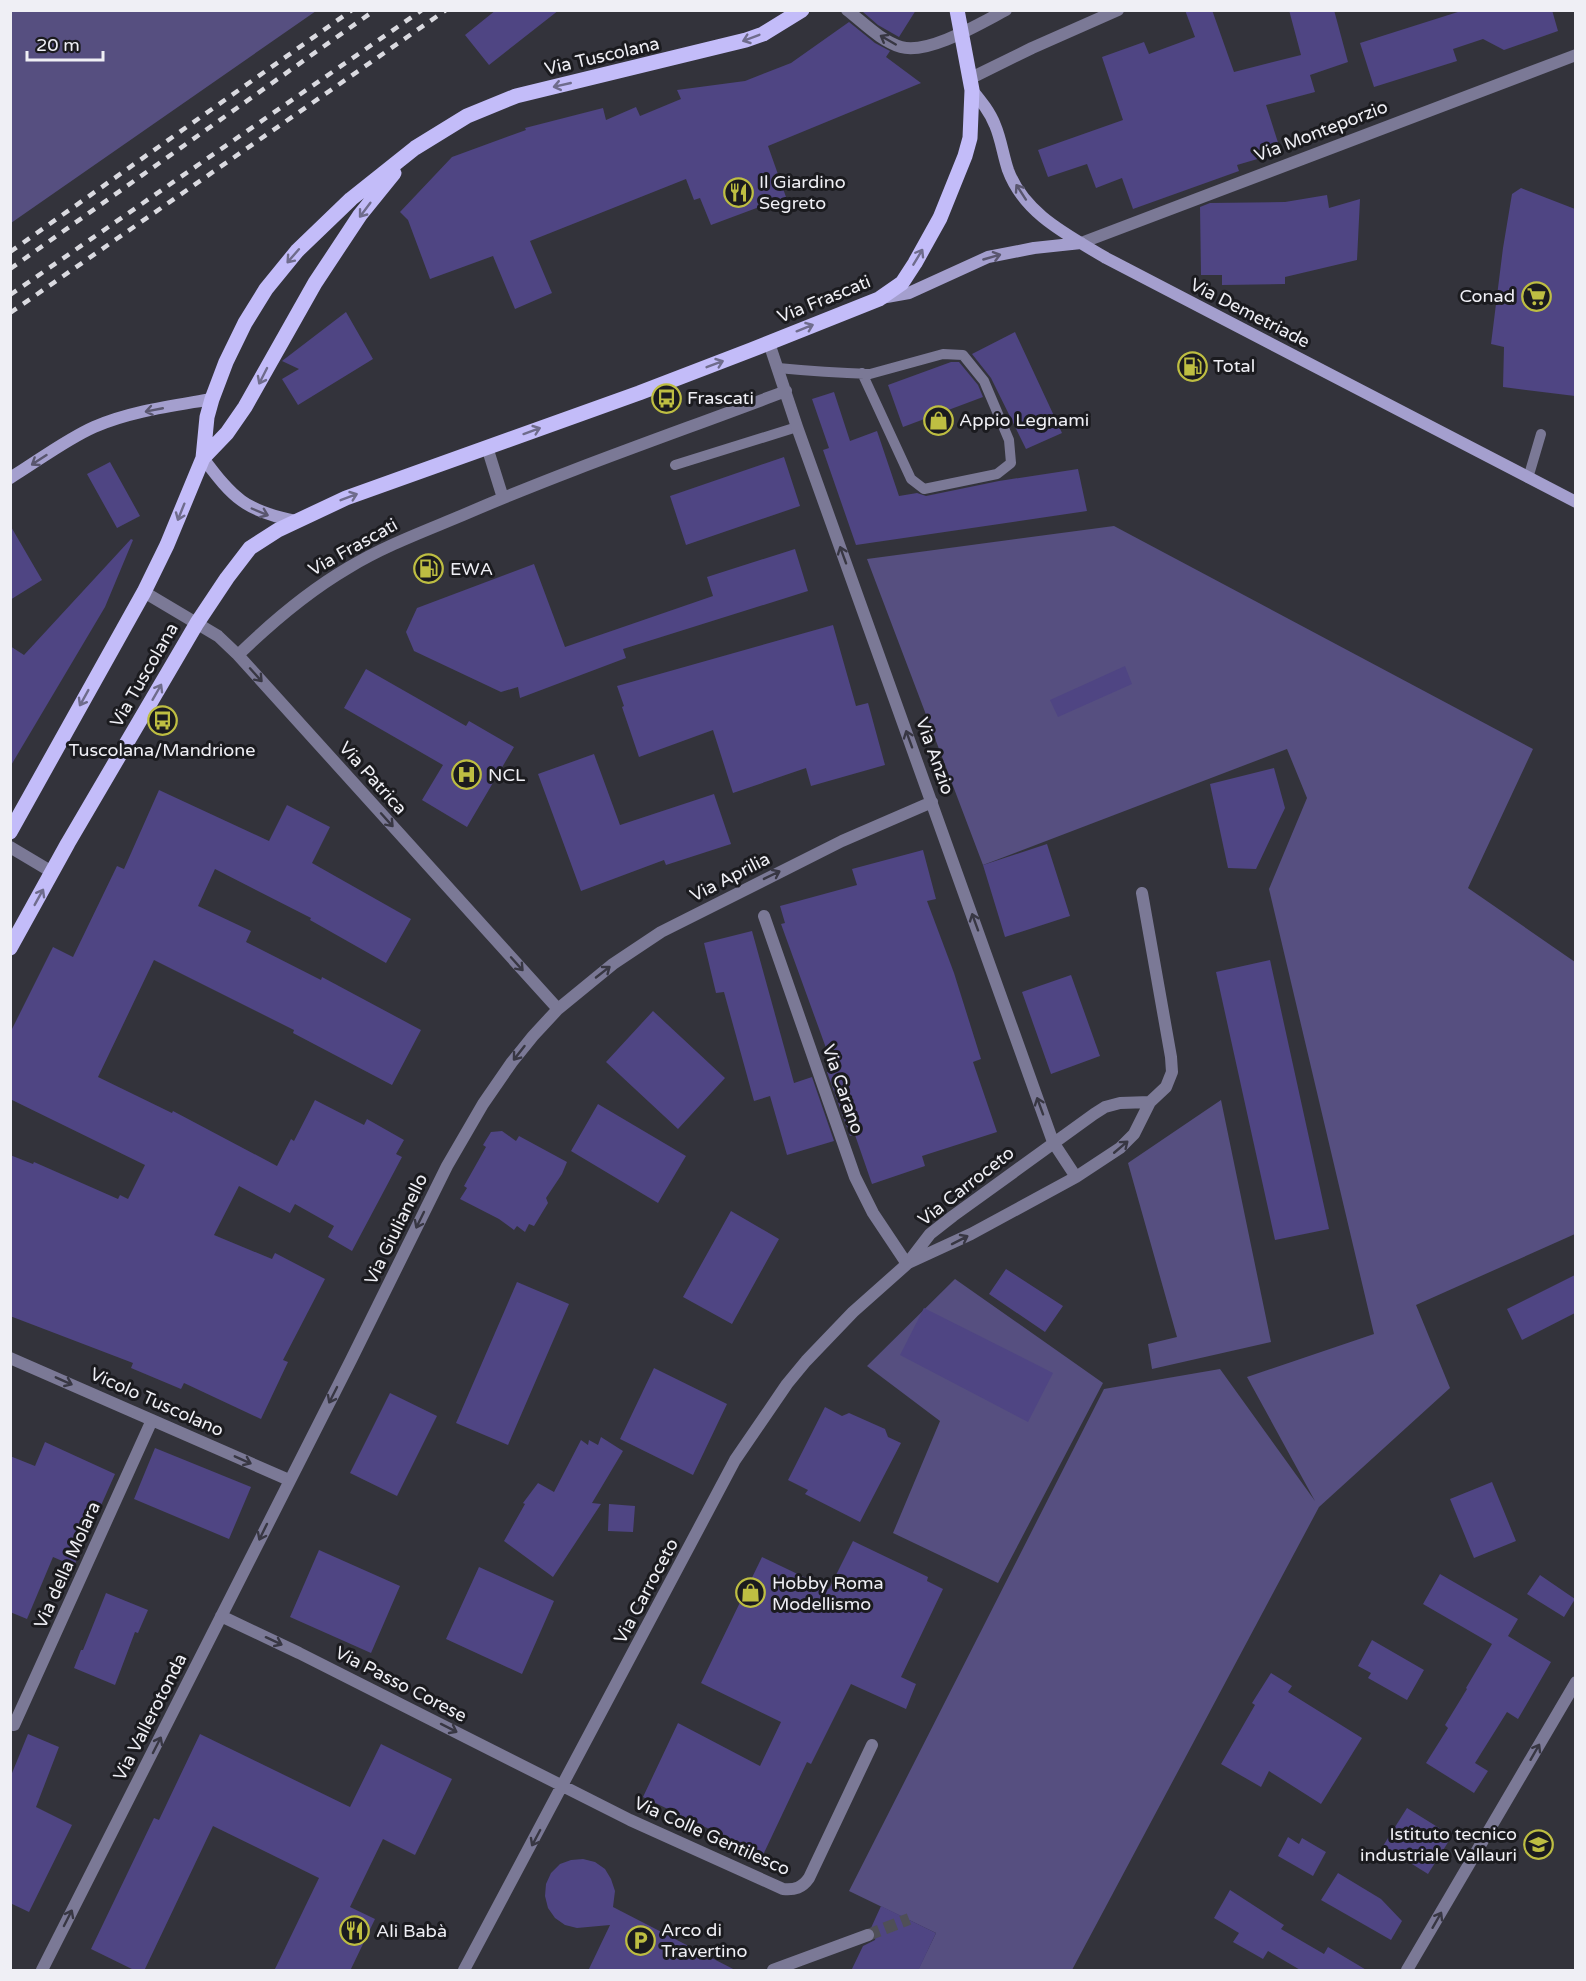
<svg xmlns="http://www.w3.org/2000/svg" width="1586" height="1981" viewBox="0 0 1586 1981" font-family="'Varela Round',sans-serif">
<rect width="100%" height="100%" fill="#33333b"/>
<!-- green -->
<path fill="#564f80" d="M11 10H316V11L11 223Z
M1114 526 1533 749 1468 888 1575 962V1234L1416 1305 1450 1388 1319 1507 1072 1970H918L936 1933 849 1891 1104 1389 1220 1369 1315 1501 1247 1377 1374 1334 1269 889 1307 798 1287 749 983 865 867 559Z
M1221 1100 1271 1342 1152 1369 1148 1344 1177 1337 1128 1163Z
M955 1279 1103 1383 998 1583 893 1533 940 1421 867 1366Z"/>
<!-- building -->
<path fill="#4f4583" d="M496 10H559L489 65 465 35Z
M865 10H916L899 37 878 25 863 12Z
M1185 10H1212L1234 72 1301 55 1289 10H1334L1348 62 1310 75 1315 92 1266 105 1281 152 1237 165 1239 171 1133 209 1122 178 1096 188 1087 164 1048 177 1038 150 1123 120 1102 57 1144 42 1149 54 1195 37Z
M1552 10 1558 31 1504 50 1483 39 1453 49 1457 61 1374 87 1360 43 1461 11Z
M849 22 875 43 890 51 886 57 921 83 768 146 786 197 711 225 700 198 694 200 686 179 530 241 552 293 515 309 493 256 430 279 408 220 400 212 452 157 526 130 525 128 603 108 606 120 636 107 640 116 681 99 677 90 745 81 791 63Z
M1521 188 1575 209V396L1503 387 1504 347 1491 344 1503 248 1512 194Z
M1327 195 1329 208 1360 199 1357 260 1285 277V284L1222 285V275H1201L1200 207 1210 203 1285 202Z
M346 312 373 359 298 405 282 379 299 369 282 361Z
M1015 332 1062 433 1026 449 991 378 972 354Z
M951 362H959L978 385 983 397 903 427 888 385Z
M834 392 850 441 877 431 899 496 917 493 926 496 999 481 1078 469 1087 511 856 545 823 450 829 448 812 399Z
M784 457 800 506 686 545 670 496Z
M110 462 140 516 117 528 87 474Z
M10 525 42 580 10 600Z
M131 539 133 540 105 607 10 767V646L24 655Z
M795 549 808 591 623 649 626 658 520 698 518 687 501 692 414 651 406 632 417 608 534 564 565 647 713 596 707 577Z
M833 625 856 706 868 703 885 765 811 786 806 768 733 793 713 730 639 757 622 707 624 706 617 686Z
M1125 666 1132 684 1058 717 1050 700Z
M366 669 466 726 469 721 514 747 467 827 422 800 443 765 344 708Z
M594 754 620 825 714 794 731 844 666 865 664 860 581 891 538 774Z
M1274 768 1285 808 1256 869 1228 868 1210 784Z
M159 790 269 841 287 805 330 827 312 863 411 919 386 963 310 920 311 918 215 869 198 906 251 931 246 942 321 980 322 977 421 1030 392 1085 293 1033 294 1030 154 960 98 1077 172 1113 173 1111 277 1166 291 1139 294 1141 315 1100 364 1125 367 1119 404 1140 396 1154 402 1157 352 1251 328 1237 334 1226 295 1204 290 1213 239 1186 214 1235 272 1259 275 1253 325 1279 283 1360 288 1362 261 1419 184 1383 181 1389 131 1368 133 1363 10 1316V1155L33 1164 34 1162 118 1199 120 1195 128 1199 145 1165 10 1099V1033L53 947 73 957 117 866 124 869Z
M1047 844 1070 916 1005 937 983 865Z
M923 850 936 899 927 901 954 973 981 1059 973 1062 997 1132 922 1156 925 1166 872 1184 855 1135 850 1136 827 1072 834 1070 781 924 785 923 780 906 857 885 852 869Z
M752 931 794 1083 812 1077 834 1141 787 1155 770 1096 754 1101 724 992 716 993 704 943Z
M1270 960 1329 1229 1275 1240 1216 972Z
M1071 975 1100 1056 1051 1074 1022 992Z
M653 1011 725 1078 678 1129 606 1062Z
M598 1104 686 1156 658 1203 571 1151Z
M502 1131 516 1141 519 1136 567 1162 562 1174 546 1198 548 1203 534 1226 529 1224 525 1232 517 1226 514 1230 499 1219 460 1199 467 1188 464 1186 486 1147 483 1145 491 1132Z
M731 1211 779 1239 732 1324 683 1297Z
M1006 1269 1063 1306 1045 1332 989 1294Z
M1575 1275V1313L1522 1340 1507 1309Z
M517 1282 569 1304 508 1445 456 1423Z
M924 1308 1053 1373 1028 1422 900 1355Z
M654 1368 727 1404 693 1475 620 1439Z
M390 1393 437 1416 397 1496 350 1473Z
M825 1407 842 1416 849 1413 885 1429 888 1437 901 1443 860 1522 805 1494 808 1490 788 1480Z
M601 1437 623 1451 592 1503 601 1504 553 1577 504 1541 525 1504 523 1503 538 1483 554 1492 581 1440 588 1445 589 1440 598 1445Z
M45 1442 115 1474 74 1566 53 1557 27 1619 10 1612V1456L35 1466Z
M155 1448 251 1487 229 1539 134 1499Z
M1492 1482 1516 1541 1474 1558 1450 1499Z
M609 1504 635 1506 633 1532 608 1531Z
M853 1541 928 1577 927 1581 943 1589 901 1677 916 1684 906 1709 851 1684 811 1764 807 1762 763 1855 643 1797 678 1723 760 1766 781 1722 701 1683 762 1557 829 1589Z
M319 1550 400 1586 371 1653 290 1617Z
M479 1567 554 1601 522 1674 446 1639Z
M1440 1574 1518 1619 1508 1636 1551 1662 1518 1719 1507 1712 1475 1763 1488 1771 1474 1793 1426 1763 1448 1728 1445 1725 1467 1689 1466 1688 1492 1644 1423 1604Z
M1540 1575 1575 1599 1564 1617 1527 1594Z
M106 1593 148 1610 138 1633 135 1632 115 1685 74 1668 81 1650H83Z
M1372 1640 1424 1670 1407 1700 1368 1678 1371 1673 1358 1666Z
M1271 1673 1292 1686 1288 1692 1362 1738 1321 1804 1269 1771 1261 1787 1221 1764 1255 1705 1252 1703Z
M28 1734 59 1747 36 1807 72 1825 29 1912 10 1903V1778Z
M200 1734 350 1807 381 1744 452 1779 415 1855 383 1839 350 1907 375 1919 350 1971H274L319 1878 213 1826 144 1971H136L91 1949 154 1818 159 1820Z
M1407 1808 1452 1836 1428 1874 1383 1846Z
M1288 1837 1299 1844 1302 1838 1326 1852 1313 1876 1278 1856Z
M583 1859 595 1862 605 1869 611 1879 615 1891 613 1907 737 1971H588L610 1925 577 1928 565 1925 555 1918 548 1908 545 1896 546 1884 551 1873 560 1864 571 1860Z
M1338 1873 1381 1899 1402 1921 1391 1940 1321 1900Z
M1230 1890 1284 1925 1281 1929 1324 1954 1328 1947 1368 1971H1302L1268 1951 1263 1959 1233 1942 1239 1933 1214 1918Z
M881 1906 936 1933 918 1971H851L863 1946 875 1940 876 1933 871 1928Z"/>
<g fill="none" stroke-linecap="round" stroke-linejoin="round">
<!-- street-tunnel -->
<path stroke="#4f4f57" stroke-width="12" stroke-dasharray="12 6" stroke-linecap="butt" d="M868 1935 909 1919"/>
<!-- lane -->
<path stroke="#7b7996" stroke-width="10" d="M778 368C809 371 839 373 870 374L943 354 963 355 984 381 1009 440 1011 463 997 474 924 489 911 479 862 373
M675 465 797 427
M1528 478 1541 434"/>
<!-- street -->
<path stroke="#7b7996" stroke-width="12" d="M847 10C864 23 881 41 901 47 928 55 981 23 1006 10
M971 78 1032 48 1118 10
M1081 243 1576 55
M769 343 797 427 1053 1142 1076 1177
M487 447 503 498
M144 592 218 636 238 655 558 1009
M238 655C272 622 307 592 348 568 384 546 425 531 463 515 569 469 678 432 786 391
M10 847 52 872
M764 916 855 1177 873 1213 907 1264
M908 1263 971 1234 1076 1177 1120 1148 1134 1134 1150 1102 1166 1087 1172 1072 1171 1057 1142 893
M10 1358 289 1480
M221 1616 299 1653 630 1820 783 1889C795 1890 802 1888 809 1878L872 1745
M14 1725 152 1420
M42 1970 351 1360 447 1166 483 1104 512 1062 533 1036 558 1009 613 964 661 932 842 841 932 802
M464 1970 735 1460 787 1384 806 1361 853 1312 907 1264 930 1234 953 1216 1094 1114 1105 1107 1120 1103 1150 1102
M773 1970 868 1935
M1407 1970 1576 1682"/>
<!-- secondary -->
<path stroke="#a49fce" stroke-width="12" d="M972 90C981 101 990 112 995 125 1001 139 1003 155 1008 170 1024 214 1068 235 1106 258L1576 502
M881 298 909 293 988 257 1034 248 1081 243
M203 458C233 498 245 511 296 521
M10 478C38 461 65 440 94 427 131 411 172 406 212 399"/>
<!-- primary -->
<path stroke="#c3bcf9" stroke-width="15" d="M203 458 227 433 245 407 315 283 360 215 394 173
M10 832 144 592 167 545 203 458 207 417 212 399 226 362 245 323 266 289 297 251 351 199 415 148 467 116 516 96 746 40 763 34 802 10
M10 948 68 843 197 623 227 578 250 548 278 530 346 498 639 393 751 350 879 299 902 283 915 263 940 218 965 156 970 138 972 90 957 10"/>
<!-- rail -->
<path stroke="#dadae0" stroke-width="4.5" stroke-dasharray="8 8" stroke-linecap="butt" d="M10 252 352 10
M10 269 375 10
M10 295 422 10
M10 313 446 10"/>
</g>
<!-- one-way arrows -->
<defs><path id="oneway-shaft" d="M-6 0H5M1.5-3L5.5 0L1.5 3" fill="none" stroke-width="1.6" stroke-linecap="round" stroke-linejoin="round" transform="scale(1.5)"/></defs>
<g stroke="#6f6c8c">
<use href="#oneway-shaft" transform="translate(751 38) rotate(159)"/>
<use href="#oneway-shaft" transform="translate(562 85) rotate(167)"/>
<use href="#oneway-shaft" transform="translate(365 210) rotate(127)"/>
<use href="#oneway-shaft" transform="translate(293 256) rotate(131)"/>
<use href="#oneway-shaft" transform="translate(918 257) rotate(-59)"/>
<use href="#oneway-shaft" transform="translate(805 328) rotate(-22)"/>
<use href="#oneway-shaft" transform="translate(715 364) rotate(-21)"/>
<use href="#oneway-shaft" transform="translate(263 376) rotate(117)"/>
<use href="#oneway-shaft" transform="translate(532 431) rotate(-20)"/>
<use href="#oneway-shaft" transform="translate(349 497) rotate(-21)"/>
<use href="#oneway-shaft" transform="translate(181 512) rotate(112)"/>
<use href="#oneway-shaft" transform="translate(157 692) rotate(-60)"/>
<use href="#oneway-shaft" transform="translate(84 698) rotate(119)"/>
<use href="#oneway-shaft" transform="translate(39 897) rotate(-61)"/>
</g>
<g stroke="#383743">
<use href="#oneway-shaft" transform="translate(888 40) rotate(-150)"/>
<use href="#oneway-shaft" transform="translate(843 555) rotate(-110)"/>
<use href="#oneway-shaft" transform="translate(256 675) rotate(48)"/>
<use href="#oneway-shaft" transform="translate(909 739) rotate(-110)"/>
<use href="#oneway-shaft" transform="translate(387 820) rotate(48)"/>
<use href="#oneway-shaft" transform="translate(772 875) rotate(-26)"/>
<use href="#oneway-shaft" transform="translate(975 922) rotate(-110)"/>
<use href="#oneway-shaft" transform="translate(517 964) rotate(48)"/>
<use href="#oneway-shaft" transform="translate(603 972) rotate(-38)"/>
<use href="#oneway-shaft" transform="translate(519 1053) rotate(128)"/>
<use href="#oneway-shaft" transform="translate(1040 1106) rotate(-110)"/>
<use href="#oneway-shaft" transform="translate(1121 1147) rotate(-40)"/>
<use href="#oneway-shaft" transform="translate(420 1220) rotate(116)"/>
<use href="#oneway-shaft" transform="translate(960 1240) rotate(-27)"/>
<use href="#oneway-shaft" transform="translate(64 1381) rotate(24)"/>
<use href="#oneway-shaft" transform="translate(333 1395) rotate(117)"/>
<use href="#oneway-shaft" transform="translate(243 1460) rotate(24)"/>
<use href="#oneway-shaft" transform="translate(263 1532) rotate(116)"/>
<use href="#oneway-shaft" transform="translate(274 1641) rotate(25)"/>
<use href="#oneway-shaft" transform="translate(449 1728) rotate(27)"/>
<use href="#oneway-shaft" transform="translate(157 1745) rotate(-63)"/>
<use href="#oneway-shaft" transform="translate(1535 1752) rotate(-60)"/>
<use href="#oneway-shaft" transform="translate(536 1838) rotate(118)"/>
<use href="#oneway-shaft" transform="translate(68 1918) rotate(-63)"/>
<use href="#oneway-shaft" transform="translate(1437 1920) rotate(-60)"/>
</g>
<g stroke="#59566e">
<use href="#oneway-shaft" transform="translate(1021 192) rotate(-123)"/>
<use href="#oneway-shaft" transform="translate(992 257) rotate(-16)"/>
<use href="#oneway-shaft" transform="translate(154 410) rotate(169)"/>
<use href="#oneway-shaft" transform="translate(39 460) rotate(147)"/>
<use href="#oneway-shaft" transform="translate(260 512) rotate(23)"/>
</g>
<!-- icons -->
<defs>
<symbol id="restaurant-ring" viewBox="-11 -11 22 22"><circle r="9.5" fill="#1b1b1f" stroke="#bebe42" stroke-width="1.5"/><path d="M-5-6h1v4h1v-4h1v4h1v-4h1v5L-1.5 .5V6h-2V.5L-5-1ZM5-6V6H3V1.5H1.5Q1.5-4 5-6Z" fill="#bebe42"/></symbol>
<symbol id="supermarket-ring" viewBox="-11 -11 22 22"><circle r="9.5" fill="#1b1b1f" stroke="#bebe42" stroke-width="1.5"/><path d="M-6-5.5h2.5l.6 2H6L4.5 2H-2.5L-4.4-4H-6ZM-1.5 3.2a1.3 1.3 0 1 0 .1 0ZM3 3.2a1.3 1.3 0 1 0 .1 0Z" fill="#bebe42"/></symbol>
<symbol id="fuel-ring" viewBox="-11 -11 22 22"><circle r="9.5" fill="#1b1b1f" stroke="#bebe42" stroke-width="1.5"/><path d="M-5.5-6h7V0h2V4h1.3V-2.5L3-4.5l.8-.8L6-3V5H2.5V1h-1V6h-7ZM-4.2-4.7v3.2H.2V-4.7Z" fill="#bebe42"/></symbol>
<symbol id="bus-ring" viewBox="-11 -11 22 22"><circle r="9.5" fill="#1b1b1f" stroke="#bebe42" stroke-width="1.5"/><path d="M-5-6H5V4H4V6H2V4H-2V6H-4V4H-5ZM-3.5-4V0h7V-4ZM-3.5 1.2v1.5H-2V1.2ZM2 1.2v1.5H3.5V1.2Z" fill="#bebe42"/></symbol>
<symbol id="shop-ring" viewBox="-11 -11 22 22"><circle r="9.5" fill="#1b1b1f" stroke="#bebe42" stroke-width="1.5"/><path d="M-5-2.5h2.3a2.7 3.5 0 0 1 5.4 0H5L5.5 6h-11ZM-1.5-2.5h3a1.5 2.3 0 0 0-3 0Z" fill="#bebe42"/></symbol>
<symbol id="hospital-ring" viewBox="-11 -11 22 22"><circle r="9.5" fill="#1b1b1f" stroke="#bebe42" stroke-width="1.5"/><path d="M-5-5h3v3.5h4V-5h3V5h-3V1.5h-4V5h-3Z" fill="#bebe42"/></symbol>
<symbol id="school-ring" viewBox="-11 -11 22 22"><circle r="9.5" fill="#1b1b1f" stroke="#bebe42" stroke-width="1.5"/><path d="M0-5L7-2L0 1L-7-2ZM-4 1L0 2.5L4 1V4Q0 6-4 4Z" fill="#bebe42"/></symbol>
<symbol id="parking-ring" viewBox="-11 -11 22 22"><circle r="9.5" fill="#1b1b1f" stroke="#bebe42" stroke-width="1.5"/><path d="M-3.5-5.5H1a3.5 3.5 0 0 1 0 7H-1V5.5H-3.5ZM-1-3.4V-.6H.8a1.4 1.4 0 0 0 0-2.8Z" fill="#bebe42"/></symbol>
</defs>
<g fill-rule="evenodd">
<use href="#restaurant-ring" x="722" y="176" width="33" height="33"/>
<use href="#supermarket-ring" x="1520" y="280" width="33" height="33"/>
<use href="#fuel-ring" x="1176" y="350" width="33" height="33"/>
<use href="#bus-ring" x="650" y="382" width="33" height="33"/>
<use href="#shop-ring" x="922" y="404" width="33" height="33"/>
<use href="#fuel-ring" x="412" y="552" width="33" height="33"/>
<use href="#bus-ring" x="146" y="704" width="33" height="33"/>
<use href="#hospital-ring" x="450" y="758" width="33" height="33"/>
<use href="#shop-ring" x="734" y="1576" width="33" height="33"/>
<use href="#school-ring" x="1522" y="1828" width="33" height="33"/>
<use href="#restaurant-ring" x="338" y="1914" width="33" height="33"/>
<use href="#parking-ring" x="624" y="1924" width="33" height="33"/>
</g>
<g text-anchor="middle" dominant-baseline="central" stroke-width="6" stroke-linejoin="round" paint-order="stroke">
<!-- street labels -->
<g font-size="18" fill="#efeff5" stroke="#1b1b1f">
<text transform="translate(602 56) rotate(-13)">Via Tuscolana</text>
<text transform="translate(1321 131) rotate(-21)">Via Monteporzio</text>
<text transform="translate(824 299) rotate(-22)">Via Frascati</text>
<text transform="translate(1250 313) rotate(27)">Via Demetriade</text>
<text transform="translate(353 547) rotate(-29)">Via Frascati</text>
<text transform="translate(144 675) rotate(-60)">Via Tuscolana</text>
<text transform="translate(935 756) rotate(70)">Via Anzio</text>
<text transform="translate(373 778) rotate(48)">Via Patrica</text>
<text transform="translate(730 877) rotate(-27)">Via Aprilia</text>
<text transform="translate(843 1089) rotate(71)">Via Carano</text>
<text transform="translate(966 1186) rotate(-38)">Via Carroceto</text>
<text transform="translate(396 1229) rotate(-64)">Via Giulianello</text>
<text transform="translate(157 1402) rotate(24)">Vicolo Tuscolano</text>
<text transform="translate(67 1565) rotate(-66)">Via della Molara</text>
<text transform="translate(646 1591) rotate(-62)">Via Carroceto</text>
<text transform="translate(401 1684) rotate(27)">Via Passo Corese</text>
<text transform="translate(150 1717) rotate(-63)">Via Vallerotonda</text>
<text transform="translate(712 1836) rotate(24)">Via Colle Gentilesco</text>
</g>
<!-- poi labels -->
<g font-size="18" fill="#efeff5" stroke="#1b1b1f" text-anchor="start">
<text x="759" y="182">Il Giardino<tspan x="759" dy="21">Segreto</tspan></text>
<text x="1515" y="296" text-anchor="end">Conad</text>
<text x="1213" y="366">Total</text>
<text x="687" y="398">Frascati</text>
<text x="959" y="420">Appio Legnami</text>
<text x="450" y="569">EWA</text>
<text x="162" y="750" text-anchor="middle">Tuscolana/Mandrione</text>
<text x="488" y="775">NCL</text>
<text x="772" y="1583">Hobby Roma<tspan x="772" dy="21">Modellismo</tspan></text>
<text x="1517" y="1834" text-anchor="end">Istituto tecnico<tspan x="1517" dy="21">industriale Vallauri</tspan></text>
<text x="661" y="1930">Arco di<tspan x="661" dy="21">Travertino</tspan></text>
<text x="376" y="1931">Ali Babà</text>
</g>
</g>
<!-- border -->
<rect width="1586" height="1981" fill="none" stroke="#efeff5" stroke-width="24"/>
<!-- scale -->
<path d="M27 51v9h76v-9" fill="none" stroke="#efeff5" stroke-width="3"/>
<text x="36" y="51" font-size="18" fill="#efeff5" stroke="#1b1b1f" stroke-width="4.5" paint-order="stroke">20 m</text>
</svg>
